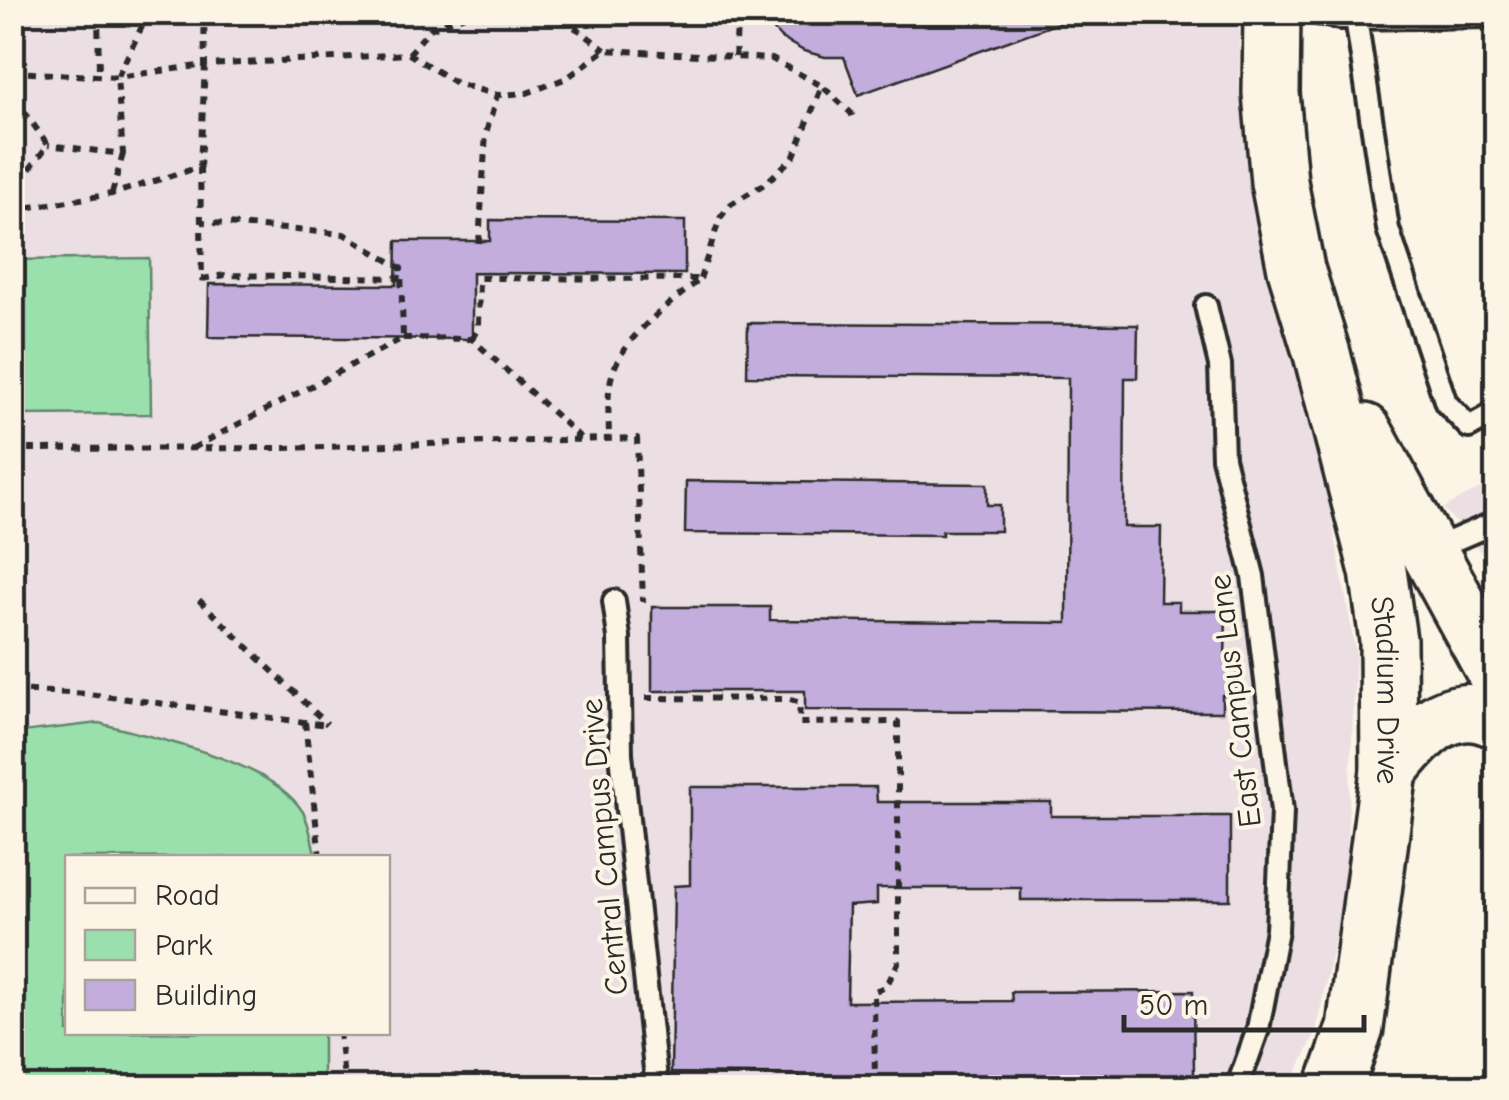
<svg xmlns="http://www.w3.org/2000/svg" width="1509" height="1100" viewBox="0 0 1509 1100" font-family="'Comic Neue',sans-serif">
<rect width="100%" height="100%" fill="#fcf5e5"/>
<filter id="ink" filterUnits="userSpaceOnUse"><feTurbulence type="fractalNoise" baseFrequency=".01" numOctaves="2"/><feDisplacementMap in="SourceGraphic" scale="20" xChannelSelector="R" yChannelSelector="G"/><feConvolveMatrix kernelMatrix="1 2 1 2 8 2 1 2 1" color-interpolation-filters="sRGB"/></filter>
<g filter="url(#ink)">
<!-- built -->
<path fill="#ebdfe3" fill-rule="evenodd" d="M12 13H1239V86L1248 182 1312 408 1356 655 1345 887 1316 1032 1290 1087H13ZM68 858H388V1032H68Z
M1496 480V570L1443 508Z"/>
<!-- green -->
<path fill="#9ae0ad" stroke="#62866c" stroke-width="2.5" d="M149 258 151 414 13 415V260Z
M99 723C156 739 271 760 303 812 310 824 312 844 316 857L68 858V1032L323 1033V1087H13V733Z"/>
<!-- building -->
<path fill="#c2addd" stroke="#2b2b2b" stroke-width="2.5" d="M757 12H1077L1078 16 858 95 844 57H825L804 51 781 38Z
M490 220 685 221V274L472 273V339L208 337 209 284 396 285 397 241H490Z
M748 323 1138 325 1137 378H1125L1124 527H1161L1160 602H1179V611H1226L1225 662H1236V695H1222V712L805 710V691H652V607H770V620L1067 623 1068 378 747 376Z
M686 481 987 484V505H1000V531H942V535L685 533Z
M690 787H876L877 802H1051V816H1230V900H1021V888H877V904L849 906 847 1002 1012 1001 1011 992 1193 991 1194 1075 1040 1076V1088H799V1075L671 1073 674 886 690 885Z"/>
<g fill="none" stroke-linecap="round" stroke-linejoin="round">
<defs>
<path id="service" d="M1182 12H1192
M1313 12 1340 18 1496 16
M1356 18 1388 229 1446 403 1469 427 1496 412
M1206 306 1220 365 1223 458 1253 576 1282 811 1277 930 1258 1029 1237 1088
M1431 550 1496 522
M614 601 619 637 621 754 657 1088"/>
<g id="secondary">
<path id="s1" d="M1272 12 1271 93 1279 182 1296 269 1322 354 1378 571 1388 640 1389 771 1355 1028 1334 1088"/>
<path d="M1364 432 1496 674"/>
<path d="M1389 771C1415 737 1449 696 1496 720"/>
</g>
</defs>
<!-- service casing -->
<use href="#service" stroke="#2b2b2b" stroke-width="28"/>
<!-- secondary casing -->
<use href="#secondary" stroke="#2b2b2b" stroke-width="62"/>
<!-- path -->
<path stroke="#2b2b2b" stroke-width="6" stroke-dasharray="8 8" stroke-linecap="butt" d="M98 12 99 76
M204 12 205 65 409 54 456 83 497 95 527 93 567 78 605 50 772 59 822 86
M546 12 579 30 605 50
M409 54 430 29 472 12
M735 57 738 12
M12 72 117 77 123 154 48 145
M118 76 149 12
M12 102 18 103 48 145 12 192
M200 167 202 279 225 275 402 278
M112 193 123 154
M12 210 112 194 200 167 205 65 117 77
M479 243 486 133 497 95
M700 279 720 218 731 204 766 183 794 156 822 86 851 113 855 122
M403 338 472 339 582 439
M472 339 478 328 479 278 700 279C668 306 617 339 610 384 607 402 609 421 609 439
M193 448 403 338 401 268 344 234 202 222
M12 449 286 448 637 438 643 602
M199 600 327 724
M12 690 89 694 327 725
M646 698 787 699 800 703 799 723 898 722V963L886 987 874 991 875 1088
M305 722 320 858
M339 1032 345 1088"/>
<!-- service -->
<use href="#service" stroke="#fcf5e5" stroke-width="20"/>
<!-- secondary -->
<use href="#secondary" stroke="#fcf5e5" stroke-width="55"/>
</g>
</g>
<g text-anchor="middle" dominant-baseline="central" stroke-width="8" stroke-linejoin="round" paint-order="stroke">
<!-- street labels -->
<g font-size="32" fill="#2b2b2b" stroke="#fcf5e5">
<text stroke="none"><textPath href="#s1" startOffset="692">Stadium Drive</textPath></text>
<text transform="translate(1235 701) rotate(-97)">East Campus Lane</text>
<text transform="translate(604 847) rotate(-95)">Central Campus Drive</text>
</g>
</g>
<!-- margin -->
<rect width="1509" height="1100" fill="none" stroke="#fcf5e5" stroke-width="50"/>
<rect x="25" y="25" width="1459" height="1050" fill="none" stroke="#2b2b2b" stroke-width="4" filter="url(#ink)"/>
<!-- legend -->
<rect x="65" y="855" width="325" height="180" fill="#fcf5e5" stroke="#a8a49b" stroke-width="2.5"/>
<rect x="85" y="888" width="50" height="15" fill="#fcf5e5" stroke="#a8a49b" stroke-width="2.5"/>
<text x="155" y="905" font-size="30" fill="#2b2b2b">Road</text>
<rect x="85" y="930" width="50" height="30" fill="#9ae0ad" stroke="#a8a49b" stroke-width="2.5"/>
<text x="155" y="955" font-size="30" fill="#2b2b2b">Park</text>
<rect x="85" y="980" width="50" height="30" fill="#c2addd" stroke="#a8a49b" stroke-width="2.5"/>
<text x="155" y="1005" font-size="30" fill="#2b2b2b">Building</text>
<!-- scale -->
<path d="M1124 1015v15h240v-15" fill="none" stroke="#2b2b2b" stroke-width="5"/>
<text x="1139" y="1015" font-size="30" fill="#2b2b2b" stroke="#fcf5e5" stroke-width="8" paint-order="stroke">50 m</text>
</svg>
